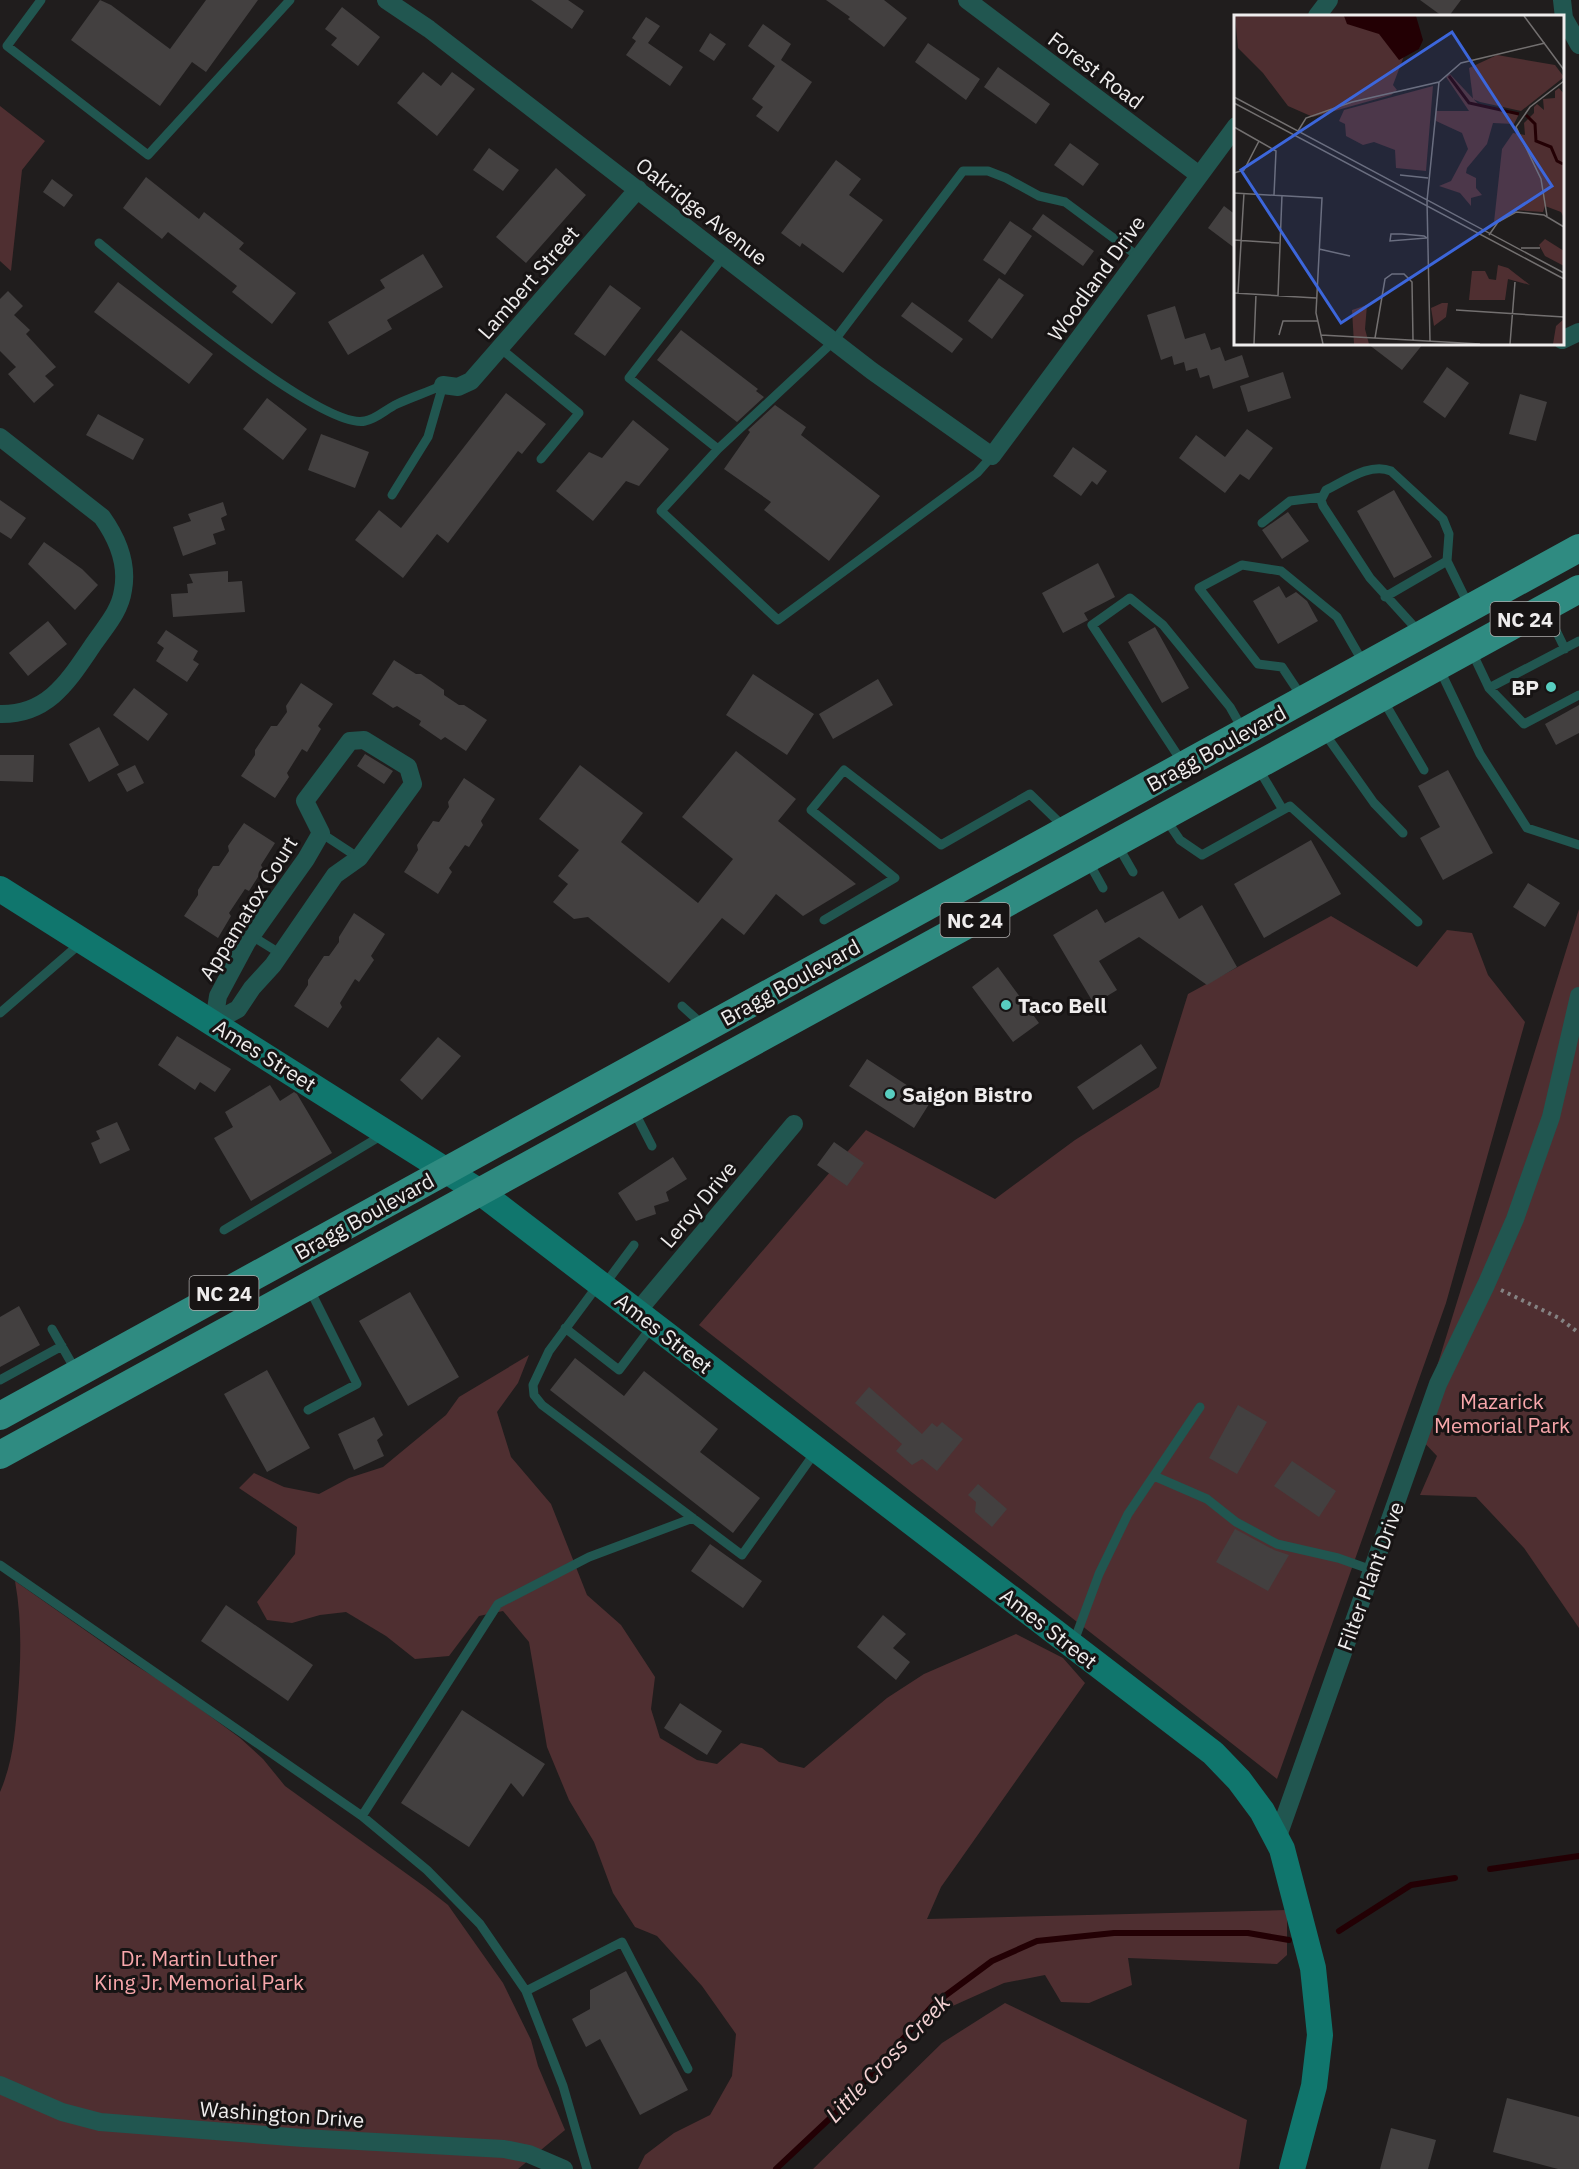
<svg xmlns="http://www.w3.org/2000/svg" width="1579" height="2169" viewBox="0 0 1579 2169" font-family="'IBM Plex Sans',sans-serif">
<rect width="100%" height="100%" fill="#201d1d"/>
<!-- green -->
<path fill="#4f2f31" d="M0 106 45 141 22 170 11 271 0 261Z
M1579 909V1628L1524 1548 1476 1497 1420 1495 1437 1456 1416 1434Z
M1331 916 1417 967 1447 930 1472 933 1488 975 1525 1022 1446 1303 1277 1779 699 1325 866 1130 995 1199 1075 1140 1159 1087 1188 994Z
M529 1355 518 1383 497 1412 511 1457 551 1504 587 1595 621 1625 655 1677 651 1709 660 1738 697 1760 717 1764 741 1743 762 1748 779 1762 804 1768 887 1698 924 1674 1016 1634 1063 1658 1085 1683 941 1887 927 1919 1287 1910V1955L1277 1964 1128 1958 1132 1985 1089 2003 1061 2002 1045 1975 1004 1983 919 2021 826 2122 776 2169H638L645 2155 674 2133 710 2115 732 2076 736 2034 702 1986 657 1936 635 1927 613 1893 594 1842 569 1800 547 1747 529 1642 503 1611 479 1616 449 1656 415 1659 386 1636 346 1612 320 1615 292 1623 267 1620 257 1602 295 1554 297 1527 239 1488 254 1473 284 1487 319 1494 349 1478 383 1467 446 1415 459 1397Z
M15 1581 132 1663 172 1688 240 1738 263 1759 285 1786 425 1887 448 1905 503 1983 531 2040 538 2066 565 2130 518 2169H0V1792C14 1759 15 1732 18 1697 21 1658 22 1620 15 1581Z
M1005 2003 1247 2120 1239 2169H813L942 2043Z"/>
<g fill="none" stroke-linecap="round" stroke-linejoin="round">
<!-- stream -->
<path stroke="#230004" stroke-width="6" d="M1490 1869 1579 1856
M1339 1931 1411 1885 1455 1878
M776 2169 841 2108 934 2004 992 1961 1037 1941 1114 1933H1248L1289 1940"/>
</g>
<!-- building -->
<path fill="#434040" d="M100 0 111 5 170 49 206 0H258L206 72 192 62 160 106 71 40Z
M531 0H568L584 11 572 29Z
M826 0H884L907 18 884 47 848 19 850 17Z
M1420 0H1461L1449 16H1442Z
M342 7 380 37 358 66 331 45 337 38 325 29Z
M646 17 660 26 648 43 683 67 670 86 626 55 636 41 632 38Z
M763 24 791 44 781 60 812 82 778 132 756 116 763 107 752 99 775 66 748 46Z
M710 33 726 44 714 61 699 51Z
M928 43 980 79 966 100 915 62Z
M998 67 1050 104 1036 124 984 87Z
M423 72 441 86 452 72 475 89 437 136 397 103Z
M1070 143 1099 164 1083 186 1054 165Z
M489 148 519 170 503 191 473 170Z
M836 160 861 179 849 195 883 220 843 273 802 243 800 247 781 233Z
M556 168 586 195 526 263 496 237Z
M146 177 199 219 204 212 244 243 239 249 296 293 272 324 232 292 237 286 168 232 162 239 123 208Z
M52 179 73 195 64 207 43 192Z
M1224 206 1236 215V249L1208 228Z
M1043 214 1094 251 1083 266 1032 229Z
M1010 221 1032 236 1005 275 983 260Z
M423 254 443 287 387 320 392 329 348 355 328 322 385 288 380 280Z
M999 278 1024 295 992 339 968 321Z
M118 282 213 354 189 384 94 312Z
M610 285 641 308 605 356 574 334Z
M8 291 23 306 14 315 30 330 26 334 56 367 45 376 54 385 34 403 8 374 16 367 0 351V299Z
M912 302 963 339 952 353 901 316Z
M1175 306 1185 339 1205 333 1211 350 1220 347 1225 361 1242 355 1249 377 1213 389 1209 375 1200 378 1197 368 1186 371 1184 362 1174 365 1172 356 1161 360 1147 315Z
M681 330 758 389 756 391 764 397 737 422 657 360Z
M1368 344H1423L1402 370Z
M1447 367 1469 383 1445 418 1423 402Z
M1283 372 1291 398 1248 412 1240 386Z
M506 393 546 424 522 454 518 451 448 543 437 534 403 578 355 540 379 510 401 528Z
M1520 394 1547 402 1536 441 1509 434Z
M267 398 307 429 283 460 243 429Z
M775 405 806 427 801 435 880 496 829 561 764 510 771 502 724 469 750 432 748 430Z
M98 414 144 439 133 460 86 435Z
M633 420 669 449 639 486 626 481 593 521 556 491 589 452 602 458Z
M1247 429 1273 448 1249 480 1240 474 1225 493 1179 458 1196 435 1225 457Z
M321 434 369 452 355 488 308 470Z
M1073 447 1107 471 1097 485 1092 481 1081 496 1053 476Z
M1394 490 1432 557 1394 578 1357 511Z
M0 500 26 518 11 539 0 532Z
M223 502 227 515 221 518 225 530 213 534 216 544 183 556 173 527 191 521 188 514Z
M1288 512 1309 541 1282 559 1262 530Z
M44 542 82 569 98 585 75 610 28 564Z
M1098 563 1115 597 1084 613 1088 620 1063 633 1042 593Z
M228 571V582L242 581 245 612 173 617 171 594 188 593 187 584 193 583 189 574Z
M1279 586 1286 598 1296 592 1307 601 1318 621 1278 644 1253 601Z
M48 621 67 644 28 676 9 653Z
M1155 627 1189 688 1162 703 1128 642Z
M166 630 198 651 193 660 199 664 187 682 156 661 164 648 157 643Z
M394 660 416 674H421L444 690V695L459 705H464L487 720 466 751 445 737 441 740 419 725 421 721 397 706 393 708 372 694Z
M753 674 814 714 787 755 726 715Z
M878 679 893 705 833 739 819 714Z
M301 683 333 704 318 726 321 729 307 752 302 749 287 773 289 777 275 798 241 776 255 755V750L271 726H277L287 712 286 706Z
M134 688 168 714 148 741 113 715Z
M1579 705V733L1556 745 1545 724Z
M99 727 119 765 89 782 69 744Z
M736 751 796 799 778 821 856 884 803 916 776 894 744 935 722 918 669 983 588 917 574 919 553 902 568 884 558 876 579 850 539 819 580 765 643 813 621 842 698 903 733 859 682 817Z
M365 754 393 771 384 784 357 766Z
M0 755H34L33 782 0 781Z
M135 765 144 783 127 792 117 774Z
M1448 770 1493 853 1443 880 1420 838 1440 827 1418 786Z
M464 778 495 799 481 821 483 825 469 847 465 845 449 868 452 872 438 894 404 872 418 850 417 845 433 821 439 822 449 807 448 802Z
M244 823 275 843 261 865 263 869 249 891 245 889 229 913 231 916 218 938 184 916 198 895V890L213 866H219L229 851 228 846Z
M1311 840 1341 894 1264 938 1234 884Z
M1528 883 1560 903 1545 927 1513 907Z
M1163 891 1179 919 1202 905 1237 967 1207 985 1139 937 1099 961 1117 990 1094 1004 1053 935 1097 909 1105 923Z
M354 913 385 934 371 956 374 960 359 982 355 979 340 1003 342 1007 328 1028 294 1006 308 985V980L324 956H329L339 942V937Z
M998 967 1039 1023 1013 1042 972 987Z
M177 1036 231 1069 215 1092 200 1082 195 1090 158 1065Z
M438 1037 461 1056 422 1100 400 1080Z
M1141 1044 1157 1068 1093 1110 1077 1087Z
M867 1059 931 1101 914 1128 849 1086Z
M270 1085 280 1101 294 1092 297 1094 332 1153 251 1201 214 1138 233 1127 225 1112Z
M117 1122 130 1150 100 1164 91 1143 100 1139 96 1131Z
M834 1142 864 1163 847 1186 817 1165Z
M673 1157 687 1179 666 1192 669 1201 654 1206 656 1214 636 1221 618 1193Z
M410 1292 459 1377 408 1406 359 1321Z
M19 1306 40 1345 0 1367V1317Z
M575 1358 624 1396 644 1371 718 1429 700 1452 760 1498 733 1533 550 1390Z
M267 1370 310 1448 267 1472 224 1394Z
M869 1387 922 1434 932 1423 937 1427 942 1422 963 1439 937 1471 922 1459 912 1465 896 1451 902 1444 855 1403Z
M1238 1405 1267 1422 1237 1474 1209 1458Z
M374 1417 383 1435 377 1440 384 1456 354 1470 338 1434Z
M1292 1461 1336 1491 1319 1517 1274 1486Z
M978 1484 1007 1509 992 1527 975 1512 976 1502 968 1495Z
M1235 1529 1274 1550 1289 1555 1268 1591 1216 1562Z
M710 1544 762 1581 743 1608 691 1571Z
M226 1605 313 1665 288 1701 201 1641Z
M883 1615 906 1634 893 1648 910 1662 896 1680 857 1647Z
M680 1703 722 1731 707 1755 664 1728Z
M462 1710 545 1764 523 1797 511 1783 469 1847 401 1803Z
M626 1971 688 2090 640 2115 600 2039 586 2047 572 2019 590 2009V1990Z
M1507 2098 1579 2117V2169H1558L1493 2152Z
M1391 2128 1436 2140 1428 2169H1380Z"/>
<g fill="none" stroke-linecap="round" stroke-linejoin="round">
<!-- path -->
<path stroke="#858383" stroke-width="4" stroke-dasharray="3 4.5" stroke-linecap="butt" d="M1501 1290 1559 1318 1579 1333"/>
<!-- lane -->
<path stroke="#215650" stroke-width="9" d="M41 0 7 46 148 155 290 0
M99 243C139 276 321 431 365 421 377 419 386 409 397 404 412 397 428 392 443 385
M724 256 629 378 718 449 834 341 963 171H988L1006 178 1039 196 1065 202 1139 257
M500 348 579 413 541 459
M718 449 661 511 778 620 977 473 992 456
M392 495 428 437 443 385
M1262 523 1290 501 1322 497
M1385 597 1447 561
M1546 610 1565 649
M1420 633 1370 578 1323 506 1321 500 1326 490C1345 481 1370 462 1391 471L1443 519 1449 534 1447 561 1469 606
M1471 650 1489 688 1524 724 1579 695
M1439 668 1480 754 1527 828 1579 845
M1489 688 1579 641
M1302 697 1282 667 1258 664 1199 588 1242 565 1281 571 1337 617 1364 664
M1383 700 1424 770
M1323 731 1374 803 1403 833
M1182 762 1092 625 1130 598 1163 625 1230 707 1243 730
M1258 768 1283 810
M1165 818 1180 840 1202 855 1290 806 1418 922
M321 833 359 858
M1118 846 1133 872
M1088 861 1103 888
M824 920 895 878 811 810 844 770 941 845 1030 794 1065 828
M252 936 281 954
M682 1006 703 1025
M0 1013 82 942
M634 1111 652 1146
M224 1230 384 1134
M605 1284 634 1245
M598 1285 549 1351 533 1385 534 1395 542 1405 742 1555 816 1451
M565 1328 619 1370 653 1325
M52 1329 76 1371
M0 1380 62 1346
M308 1410 357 1384 309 1288
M1154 1476 1207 1499 1236 1522 1277 1544 1338 1558 1372 1570
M0 1565 362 1816 427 1870 480 1924 526 1991 563 2086 587 2169
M1073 1644 1099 1574 1128 1514 1200 1407
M362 1816 498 1604 589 1557 693 1518
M526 1991 622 1942 688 2069"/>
<!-- street -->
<path stroke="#215650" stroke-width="18" d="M386 0 429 29 872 371 992 456 1236 126
M967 0 1199 175
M1562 0 1564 18 1579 45
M1317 16 1329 0
M1562 340 1579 332
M443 385 458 387 471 381 638 189
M0 437 102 517C117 538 128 563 123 590 120 611 106 626 95 642 70 678 50 715 0 714
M364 740 408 767 413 784 359 858 335 875 273 965 252 988 238 1009 214 1022 218 996 247 942 306 859 321 833 305 801 350 741Z
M637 1312 794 1124
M1277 1839 1438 1384 1486 1285 1515 1219 1551 1117 1579 996
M0 2085 62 2112 100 2122 303 2138 504 2149 529 2154 564 2169"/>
<!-- secondary -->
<path stroke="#10766d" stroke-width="26" d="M0 889 480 1192 1213 1753 1239 1780 1262 1811 1282 1849 1313 1968 1320 2035 1314 2086 1292 2169"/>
<!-- primary -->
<path stroke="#2f8b81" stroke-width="28" d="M0 1416 1579 548
M0 1455 1579 589"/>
</g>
<!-- markers -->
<g fill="#58cec0" stroke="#171414" stroke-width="2">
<circle cx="1551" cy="687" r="6"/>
<circle cx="1006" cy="1005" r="6"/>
<circle cx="890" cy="1094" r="6"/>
</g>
<g text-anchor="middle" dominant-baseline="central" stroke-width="6" stroke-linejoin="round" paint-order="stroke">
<!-- shield labels -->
<g fill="#171414" stroke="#aeacac" stroke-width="1.5">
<rect x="1490.5" y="602" width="69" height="34" rx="4.5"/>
<rect x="940.5" y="903" width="69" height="34" rx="4.5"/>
<rect x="189.5" y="1276" width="69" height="34" rx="4.5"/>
</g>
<g font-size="20" font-weight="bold" fill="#efeded">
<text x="1525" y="619">NC 24</text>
<text x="975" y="920">NC 24</text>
<text x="224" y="1293">NC 24</text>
</g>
<!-- street labels -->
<g font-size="21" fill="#efeded" stroke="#171414">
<text transform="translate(1096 70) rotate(37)">Forest Road</text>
<text transform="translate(702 211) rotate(38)">Oakridge Avenue</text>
<text transform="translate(1096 278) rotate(-54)">Woodland Drive</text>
<text transform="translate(528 282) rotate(-49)">Lambert Street</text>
<text transform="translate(1216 748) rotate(-29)">Bragg Boulevard</text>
<text transform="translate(248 908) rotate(-58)">Appamatox Court</text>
<text transform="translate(790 982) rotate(-29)">Bragg Boulevard</text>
<text transform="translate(265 1055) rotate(32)">Ames Street</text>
<text transform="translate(698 1204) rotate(-50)">Leroy Drive</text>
<text transform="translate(364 1216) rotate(-29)">Bragg Boulevard</text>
<text transform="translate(664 1333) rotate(38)">Ames Street</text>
<text transform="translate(1370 1576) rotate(-70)">Filter Plant Drive</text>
<text transform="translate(1049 1628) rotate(38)">Ames Street</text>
<text transform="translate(282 2114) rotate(4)">Washington Drive</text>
</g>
<!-- poi labels -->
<g font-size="21" font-weight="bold" fill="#efeded" stroke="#171414" text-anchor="start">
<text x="1539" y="687" text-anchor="end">BP</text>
<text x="1018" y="1005">Taco Bell</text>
<text x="902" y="1094">Saigon Bistro</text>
</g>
<!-- park labels -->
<g font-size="21" fill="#f8a7ab" stroke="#171414">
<text x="1502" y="1401">Mazarick<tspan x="1502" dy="24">Memorial Park</tspan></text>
<text x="199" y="1958">Dr. Martin Luther<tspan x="199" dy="24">King Jr. Memorial Park</tspan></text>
</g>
<!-- water labels -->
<g font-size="22" font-style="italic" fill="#f5d3d4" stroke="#171414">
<text transform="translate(887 2058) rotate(-46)">Little Cross Creek</text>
</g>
</g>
<!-- overview -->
<g transform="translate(1234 15)">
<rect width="330" height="330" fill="#201d1d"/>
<path d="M1 1H181L186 32 170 41 159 70 163 75 157 80 79 102 54 91 29 58 4 33ZM263 40 321 50 330 62 287 96 246 87 239 84 235 53ZM216 59 246 91 285 99 280 109 259 108 253 129 233 153 232 158 242 163V173L248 180 237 183V191L226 178 205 171 217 166 234 134 228 118 202 106V96H235L212 62ZM199 71 192 156 162 153 161 135 140 127 129 130 112 121 111 109 105 106 110 95ZM325 73 330 79V203L327 197 311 191 309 197 279 195 260 207 268 134 279 118 291 120 290 108 300 98V92L303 89 310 95 309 84 321 83V76ZM311 224 330 236V251L311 241 305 230ZM264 250 274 253 296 270 274 264 271 285H235L238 256H251L255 264 262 265ZM208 288H214L212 302 200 311 197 293ZM133 290 131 314 135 329H120L118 295ZM330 304V329H319L322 311Z" fill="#4f2f31"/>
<path d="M110 1H182L189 25 185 34 165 45 145 19 113 9Z" fill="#230004"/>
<path fill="none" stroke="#230004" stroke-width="3" d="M215 61 235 88 285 99M292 100 301 109 302 126 317 132 323 146 329 149"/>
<path fill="none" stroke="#737070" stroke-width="1.5" d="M290 1 330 55M0 82 330 258M0 88 330 264M0 112 42 136 40 180M64 116 72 103 118 87 205 67 227 48 311 28M0 158 10 155 25 126M166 160 194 163M0 178 88 183 82 298 89 329M313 201 307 164 282 112 296 92 330 66M168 219 190 221 193 223 156 226 157 219ZM255 220 264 207 282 197 310 200 330 212M0 225 45 228M287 233H306M85 234 116 241M0 278 82 283M4 278 10 178M44 281 48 180M222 295 330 302M45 320 49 306H84M87 320 246 329M141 323 151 264 158 259H170L178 267 179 325M196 326 193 186 205 67M20 329 22 279M276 329 281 267"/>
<path fill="#3c66db" fill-opacity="0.15" stroke="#3c66db" stroke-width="3" d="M218 17 318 171 107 308 7 155Z"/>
<rect width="330" height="330" fill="none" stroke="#efeded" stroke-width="3"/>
</g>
</svg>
